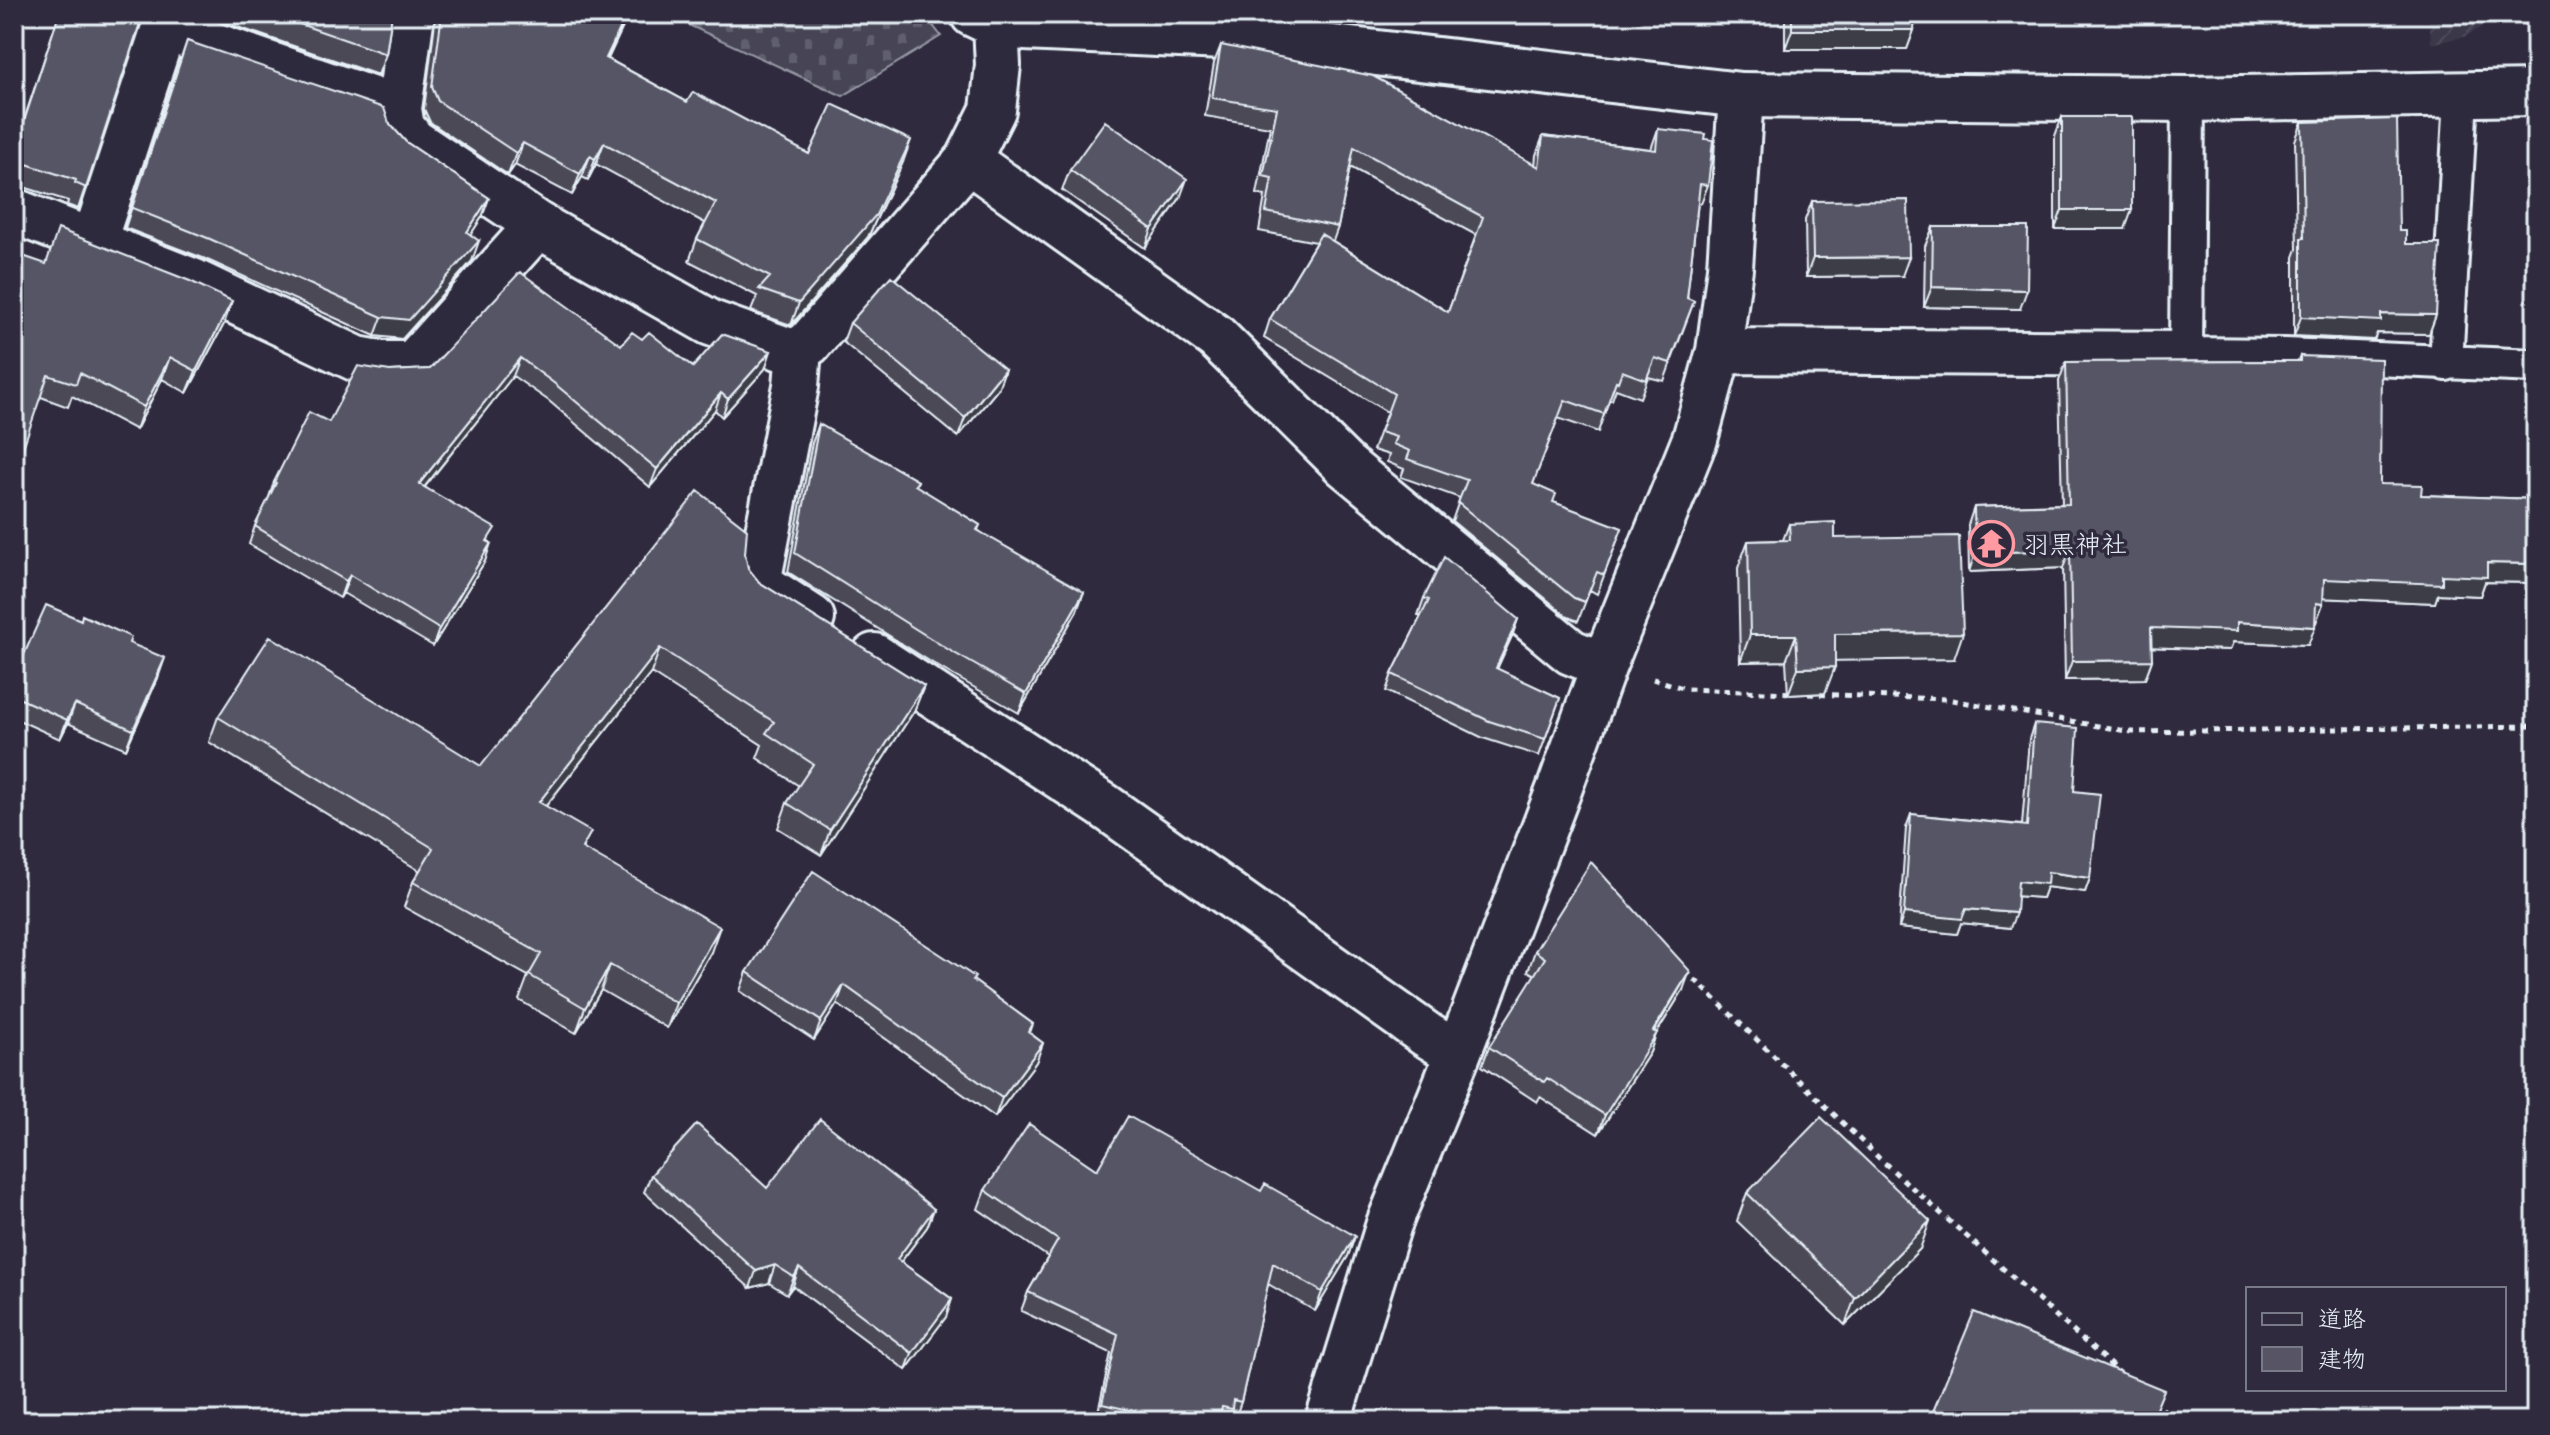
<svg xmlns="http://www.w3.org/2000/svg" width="2550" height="1435" viewBox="0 0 2550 1435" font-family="Itim,'Klee One',sans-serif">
<defs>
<pattern id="industrial-furrows" width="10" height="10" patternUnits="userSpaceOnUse" patternTransform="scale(2)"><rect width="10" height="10" fill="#3b3749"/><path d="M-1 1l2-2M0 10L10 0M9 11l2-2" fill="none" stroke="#4e4b5b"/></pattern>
<pattern id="cemetery-stones" width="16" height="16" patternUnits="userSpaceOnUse" patternTransform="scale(2)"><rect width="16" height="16" fill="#464455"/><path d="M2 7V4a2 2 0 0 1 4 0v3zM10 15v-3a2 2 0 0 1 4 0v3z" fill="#615f6e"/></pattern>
</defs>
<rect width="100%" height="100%" fill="#2f2a3d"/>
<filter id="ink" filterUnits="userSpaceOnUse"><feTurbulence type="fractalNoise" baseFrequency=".0125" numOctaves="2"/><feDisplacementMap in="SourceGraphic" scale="16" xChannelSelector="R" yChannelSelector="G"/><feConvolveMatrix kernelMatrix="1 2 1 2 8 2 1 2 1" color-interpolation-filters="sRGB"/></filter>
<g filter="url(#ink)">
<!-- industrial -->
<path fill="url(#industrial-furrows)" d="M2429 14H2504L2467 36 2431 44Z"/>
<!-- cemetery -->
<path fill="url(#cemetery-stones)" stroke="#979aa6" stroke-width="2" d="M684 14H924L941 36 843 96 682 22Z"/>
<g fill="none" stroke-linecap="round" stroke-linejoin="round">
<defs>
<path id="service" d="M2188 99 2186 354 2285 355 2536 366
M2446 364 2461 97"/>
<path id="minor" d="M412 14 399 109 402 127 413 141 538 225 711 323 787 350H799
M968 160 1216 337 1345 465 1571 652 1604 665
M14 211 192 281 357 359 384 364H413L538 225
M94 241 164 28 399 109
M1719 351 2186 354
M812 618 763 586 760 573 796 386 799 350 809 343 968 160 993 110 998 65 996 25
M874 656 1103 805 1427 1035 1458 1054
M1328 1421 1389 1224 1458 1054 1560 787 1604 665 1695 439 1719 351 1730 268 1741 95 2188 99 2536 93"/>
<path id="tertiary" d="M973 14 996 25 1024 28 1246 38 1741 95"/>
</defs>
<!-- service casing -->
<use href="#service" stroke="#e8f1f8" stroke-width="38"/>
<!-- minor casing -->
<use href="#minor" stroke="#e8f1f8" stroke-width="50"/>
<!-- tertiary casing -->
<use href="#tertiary" stroke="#e8f1f8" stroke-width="50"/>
<!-- path -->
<path stroke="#e8f1f8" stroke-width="5" stroke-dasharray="6 6" stroke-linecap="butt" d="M1653 679 1686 689 1794 693
M1808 694 1946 699 2132 732 2536 726
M1686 971 1879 1158 2121 1374
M2153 1401 2177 1421"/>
<!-- service -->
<use href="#service" stroke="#2f2a3d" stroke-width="32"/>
<!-- minor -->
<use href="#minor" stroke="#2f2a3d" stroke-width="44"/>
<!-- tertiary -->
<use href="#tertiary" stroke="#2f2a3d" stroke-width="44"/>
</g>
<!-- wall -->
<path fill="#4b4957" stroke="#e8f1f8" stroke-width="2" fill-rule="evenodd" d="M59 14H144L142 18 78 209 67 205 68 201 14 184V150Z
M200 14H392L386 54 378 75Z
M436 14H629L608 59 687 102 809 154 903 162 868 237 791 325 751 311 757 296 689 261 697 239 705 223 596 164 588 180 582 177 572 195 515 165 508 175 430 122 424 109Z
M1785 14H1919L1914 24V30L1907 49H1785Z
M187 41 389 123 406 142 489 198 482 217 470 235 472 261 402 339 375 336 203 258 125 228Z
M1221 45 1535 165 1536 155 1543 136 1651 149 1658 129 1701 203H1698L1687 298 1694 301 1664 381 1648 377 1640 398 1616 389 1612 400H1609L1598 432 1558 418 1533 484 1553 502 1622 528 1597 594 1590 590 1578 621 1568 617 1452 521 1460 498 1401 477 1404 469 1387 462 1389 455 1373 450 1387 412 1264 338 1270 319 1316 242 1259 231 1265 196 1257 194 1270 127 1205 116 1214 63ZM1350 167 1476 235 1448 312 1333 241 1338 227Z
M2062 117 2125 229H2055V136Z
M2302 122 2399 231 2406 244 2436 315 2429 334 2377 333 2374 340 2294 336V257L2297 249 2295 141Z
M1070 170 1180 198 1145 248 1062 190Z
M1812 201 1902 276 1806 277 1805 220Z
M1933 227 2020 309 1924 307 1925 246Z
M46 264 224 324 187 393 162 379 136 430 72 396 68 407 41 397Z
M850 323 1005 369 998 389 958 437 843 342Z
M642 339 693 367 765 369 722 417 715 410 650 487 549 401 513 376 425 487 490 542 485 561 433 646 343 593 340 598 249 544 255 526 268 500 274 482 329 422 390 371 430 369 621 345Z
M2300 356 2380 484 2421 495 2536 499V583L2485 582 2480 596 2438 594 2435 603 2323 598 2308 645 2233 642 2230 650 2151 647 2152 660 2145 679 2065 680 2063 568 1969 572 1968 525 1974 507 2062 504 2059 381 2066 362 2298 361Z
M819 424 918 481 916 486 980 525 978 530 1077 611 1019 713 942 669 788 572 812 443Z
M1789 524 1954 659 1835 660 1825 693 1788 695 1786 661 1740 662 1738 568 1748 541 1783 540Z
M745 554 748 568 759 582 924 686 914 711 821 855 778 828 787 803 799 786 757 758 762 745 651 673 546 806 585 850 711 952 667 1028 601 990 576 1033 519 1000 528 976 404 907 413 882 420 871 209 742 218 717 481 766Z
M1424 598 1518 619 1512 636 1497 669 1560 698 1539 756 1483 738 1386 691 1392 674 1421 616 1418 615Z
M129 643 158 678 126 749 68 723 60 739 14 718V677Z
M2034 724 2074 791 2090 878 2085 892 2046 887 2042 898 2017 896 2010 928 1961 923 1957 934 1899 928 1906 828 1911 814 2022 825 2029 739Z
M1535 951 1683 990 1656 1034 1650 1052 1598 1134 1540 1097 1537 1102 1482 1066 1489 1047 1535 975 1528 971Z
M747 972 974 981 1033 1024 1030 1033 1043 1043 1036 1062 995 1117 837 1004 814 1040 740 991Z
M1097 1170 1261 1191 1355 1236 1348 1256 1315 1311 1268 1284 1241 1402 1234 1421 1228 1419 1227 1421H1096L1111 1353 1021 1311 1028 1292 1048 1257 978 1209 985 1190Z
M651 1175 934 1209 927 1227 901 1262 952 1299 946 1317 906 1370 793 1286 787 1294 769 1283 750 1288 644 1192Z
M1747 1193 1920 1249 1845 1325 1737 1221Z"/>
<!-- shaded-wall -->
<path fill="#3d3c47" stroke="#e8f1f8" stroke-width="2" d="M627 14H629L598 79 606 58Z
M1911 14H1919L1915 25 1908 24Z
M1792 30H1914L1907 49H1785Z
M911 140 903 162 868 237 791 325 799 303Z
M523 143 515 165 508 175 516 153Z
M604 143 596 164 588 180 595 159Z
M590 156 582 177 572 195 580 174Z
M1187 179 1180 198 1145 248 1152 229Z
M1700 184 1708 185 1701 203 1693 202Z
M489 198 482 217 460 251 467 232Z
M2062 210H2132L2125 229H2055Z
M479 241 472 261 402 339 375 336 382 317Z
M1909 257 1902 276 1806 277 1813 258Z
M1932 287 2027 290 2020 309 1924 307Z
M232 301 224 324 187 393 196 371Z
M2381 314 2436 315 2429 334 2377 333 2374 340 2294 336 2301 317Z
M771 351 765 369 722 417 728 399Z
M170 357 162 379 136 430 144 407Z
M520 358 513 376 413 501 419 484Z
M1005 369 998 389 958 437 965 418Z
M721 393 715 410 650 487 657 469Z
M491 543 485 561 433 646 439 629Z
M2070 550 2063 568 1969 572 1975 553Z
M2487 563 2536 564V583L2485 582 2480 596 2438 594 2435 603 2317 598 2324 579 2442 575Z
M350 575 343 593 340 598 346 581Z
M1084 592 1077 611 1019 713 1026 694Z
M2316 603 2323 604 2316 623 2309 622Z
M1518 619 1512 636 1489 685 1496 668Z
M2237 622 2315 627 2308 645 2233 642 2230 650 2144 647 2151 628Z
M1963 633 1954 659 1825 661 1835 634Z
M1750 635H1796L1786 661 1740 662Z
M660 648 651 673 529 827 539 802Z
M165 658 158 678 126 749 133 730Z
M2152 660 2145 679 2065 680 2072 661Z
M1835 667 1825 693 1788 695 1798 668Z
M924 686 914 711 821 855 830 830Z
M75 704 68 723 60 739 67 720Z
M2048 872 2090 878 2085 892 2046 887 2042 898 2013 896 2018 881Z
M1966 909 2016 913 2010 928 1961 923 1957 934 1899 928 1904 913Z
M720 927 711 952 667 1028 676 1003Z
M610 965 601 990 576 1033 585 1008Z
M1690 971 1683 990 1656 1034 1650 1052 1598 1134 1605 1115Z
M844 985 837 1004 814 1040 821 1021Z
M1043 1043 1036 1062 995 1117 1002 1098Z
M934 1209 927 1227 890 1276 897 1259Z
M1930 1221 1920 1249 1845 1325 1855 1298Z
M1355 1236 1348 1256 1315 1311 1322 1292Z
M775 1265 769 1283 750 1288 756 1271Z
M799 1268 793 1286 787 1294 794 1277Z
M952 1299 946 1317 906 1370 912 1353Z"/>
<!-- building -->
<path fill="#575565" stroke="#e8f1f8" stroke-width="2" d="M59 14H143L86 188 75 183 76 180 14 160V152Z
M271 14H392L386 54Z
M442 14H627L606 58 687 102 693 92 809 154 832 104 911 140 876 215 799 303 759 289 770 277 697 239 716 203 604 143 595 159 590 156 580 174 523 143 516 153 438 101 432 87Z
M1792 14H1915L1914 30H1792Z
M187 41 384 108 389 123 406 142 489 198 467 232 479 241 409 320 382 317 210 239 132 208Z
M1221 45 1373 76 1539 167 1543 136 1656 150 1658 129 1706 134 1705 139 1713 140 1708 185 1700 184 1687 298 1694 301 1670 363 1655 358 1646 380 1622 371 1618 382 1616 381 1604 414 1565 400 1533 484 1556 494 1553 502 1622 528 1604 575 1597 572 1585 602 1574 598 1458 503 1467 480 1407 459 1410 451 1393 444 1396 437 1380 432 1394 394 1270 319 1321 234 1448 312 1483 217 1354 147 1338 227 1266 212 1272 178 1263 176 1277 108 1212 98Z
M2062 117H2132V210H2062Z
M2397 119 2399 231H2406V244H2440L2436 315 2381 314V321L2301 317V238H2304L2302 122Z
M1105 121 1187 179 1152 229 1070 170Z
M1908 200 1909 257 1813 258 1812 201Z
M1933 227H2028L2027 290 1932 287Z
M58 229 190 281 232 301 196 371 170 357 144 407 80 373 76 384 48 375 14 474V253L46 264Z
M520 272 621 345 632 332 642 339 649 332 693 367 722 334 771 351 728 399 721 393 657 469 555 384 520 358 419 484 495 528 487 541 491 543 439 629 350 575 346 581 255 526 276 483 274 482 309 412 329 422 358 366 390 371 430 369Z
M891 276 1005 369 965 418 850 323Z
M2300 356 2381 359 2380 484 2422 485 2421 495 2536 499V564L2487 563V577L2442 575V584L2324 579 2323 604 2316 603 2315 627 2237 622V631L2151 628 2152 660 2072 661 2070 550 1975 553 1974 507 2069 504 2066 362 2300 361Z
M819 424 918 481 915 485 980 525 977 530 1084 592 1026 694 949 650 795 553Z
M698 491 747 529 745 554 748 568 759 582 924 686 830 830 787 803 813 764 766 733 774 722 660 648 539 802 591 832 582 848 720 927 676 1003 610 965 585 1008 529 975 541 954 413 882 433 848 218 717 270 636 481 766Z
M1835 522V538L1959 536 1963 633 1835 634V667L1798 668 1796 635H1750L1748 541 1790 540 1789 524Z
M1444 557 1518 619 1496 668 1560 698 1545 739 1489 721 1392 674 1429 600 1424 598Z
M46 605 81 620 82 615 131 637 129 643 165 658 133 730 75 704 67 720 14 696V677Z
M2034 724 2078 728 2074 791 2100 794 2090 878 2048 872 2047 884 2018 881 2016 913 1966 909 1962 919 1904 913 1911 814 2027 826Z
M1591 862 1690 971 1653 1031 1657 1033 1605 1115 1547 1078 1544 1082 1489 1047 1545 958 1535 951Z
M813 871 975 977 973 980 1033 1024 1028 1032 1043 1043 1002 1098 844 985 821 1021 747 972Z
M1128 1116 1261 1191 1265 1184 1355 1236 1322 1292 1273 1263 1241 1402 1233 1400 1232 1409 1222 1407 1219 1421H1180L1102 1404 1118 1334 1028 1292 1058 1240 985 1190 1029 1124 1097 1170Z
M1821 1117 1930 1221 1855 1298 1747 1193Z
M820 1119 934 1209 897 1259 952 1299 912 1353 799 1268 794 1277 775 1265 756 1271 651 1175 697 1124 767 1188Z
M1974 1312 2164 1390 2151 1421H1929Z"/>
</g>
<!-- icons -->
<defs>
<symbol id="temple-ring" viewBox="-11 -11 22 22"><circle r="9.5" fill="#2f2a3d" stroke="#ff9aa2" stroke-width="1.5"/><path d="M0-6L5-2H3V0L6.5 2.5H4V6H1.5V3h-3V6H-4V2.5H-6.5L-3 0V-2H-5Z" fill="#ff9aa2"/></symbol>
</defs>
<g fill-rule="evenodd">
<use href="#temple-ring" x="1966" y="518" width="51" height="51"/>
</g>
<g text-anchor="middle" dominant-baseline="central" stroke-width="7" stroke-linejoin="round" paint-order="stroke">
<!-- poi labels -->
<g font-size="26" fill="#e8f1f8" stroke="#2f2a3d" text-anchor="start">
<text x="2023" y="544">羽黒神社</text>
</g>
</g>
<!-- margin -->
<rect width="2550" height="1435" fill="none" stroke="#2f2a3d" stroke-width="48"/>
<rect x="24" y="24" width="2502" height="1387" fill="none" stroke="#e8f1f8" stroke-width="3" filter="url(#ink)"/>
<!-- legend -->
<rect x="2246" y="1287" width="260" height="104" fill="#2f2a3d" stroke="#797a88" stroke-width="2"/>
<rect x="2262" y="1313" width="40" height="12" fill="#2f2a3d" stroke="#797a88" stroke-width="2"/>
<text x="2318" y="1327" font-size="24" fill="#e8f1f8">道路</text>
<rect x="2262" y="1347" width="40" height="24" fill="#575565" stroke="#797a88" stroke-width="2"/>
<text x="2318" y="1367" font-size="24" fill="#e8f1f8">建物</text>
</svg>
